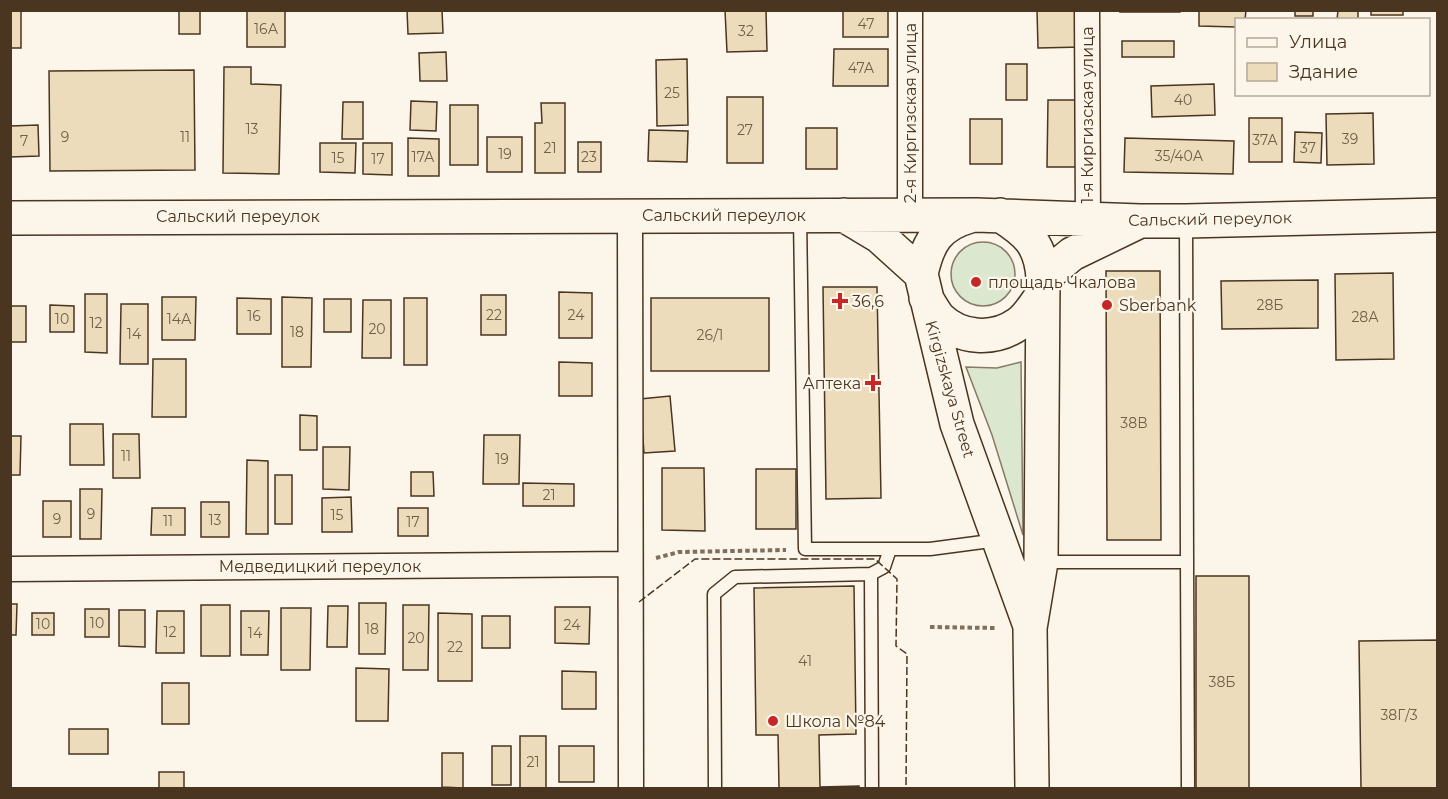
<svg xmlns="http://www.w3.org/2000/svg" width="1448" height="799" viewBox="0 0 1448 799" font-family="Montserrat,sans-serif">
<rect width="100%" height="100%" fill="#fbf6e9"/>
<!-- green -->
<path fill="#dce7d0" stroke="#887966" stroke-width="1.5" d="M951 274a32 32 0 1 1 64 0a32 32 0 1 1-64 0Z
M1021 362 1023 535 992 435 966 367 997 368Z"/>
<!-- building -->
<path fill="#ecdcbc" stroke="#4a3520" stroke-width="1.5" d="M10 10H21V48H10Z
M179 10H200V34H179Z
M247 10H285V47H247Z
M407 10H442L443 33 408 34Z
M725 10H766L767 51 727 52Z
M843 10H888V37H843Z
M1037 10H1081L1082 47 1038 48Z
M1120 10H1180V12H1120Z
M1199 10H1246L1245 20H1236V27L1199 26Z
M1295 10H1313V16H1295Z
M1338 10H1358V20H1337Z
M1371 10H1403V15H1371Z
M1122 41H1174V57H1122Z
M834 49H888V86H833Z
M446 52 447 81H420L419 53Z
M687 59 688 125 657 126 656 60Z
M1006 64H1027V100H1006Z
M224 67H251V84L281 85 279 174 223 173Z
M194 70 195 170 50 171 49 71Z
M1214 84 1215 115 1152 117 1151 86Z
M727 97H763V163H727Z
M1048 100H1081V167H1047Z
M411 101 437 102 436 131 410 130Z
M343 102H363V139H342Z
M541 103H565V173H535V123H542Z
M450 105H478V165H450Z
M1373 113 1374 164 1327 165 1326 114Z
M1249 118H1282V162H1249Z
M970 119H1002V164H970Z
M38 125 39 156 10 157V126Z
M806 128H837V169H806Z
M649 130 688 131 687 162 648 161Z
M1295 132 1322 133 1321 163 1294 162Z
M487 137H522V172H487Z
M408 138 439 139V176H408Z
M1125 138 1234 141 1233 174 1124 172Z
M578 142H601V172H578Z
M320 143H356L355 173 320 172Z
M363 143H392V175L363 174Z
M1106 271H1160L1161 540H1107Z
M1393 273 1394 359 1336 360 1335 274Z
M1318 280V328L1222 329 1221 281Z
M823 287H877L881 498 826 499Z
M559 292 592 293V338H559Z
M85 294H107V353L85 352Z
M481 295H506V335H481Z
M162 297H196L195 340H162Z
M282 297 312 298 311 367H282Z
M237 298 271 299V334H237Z
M404 298H427V365H404Z
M651 298H769V371H651Z
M324 299H351V332H324Z
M363 300H391V358H362Z
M121 304H148V364H120Z
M50 305 74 306V332H50Z
M10 306H26V342H10Z
M153 359H186V417H152Z
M559 362 592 363V396H559Z
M670 396 675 451 644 453 640 399Z
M300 415 317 416V450H300Z
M70 424H103L104 465H70Z
M113 434H139L140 478H113Z
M484 435H520L519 484H483Z
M10 436H21L20 475H10Z
M323 447H350L349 490 323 489Z
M247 460 268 461V534H246Z
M662 468H704L705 531 662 530Z
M756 469H796V529H756Z
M411 472H433L434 496H411Z
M275 475H292V524H275Z
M523 483 574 484V506H523Z
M80 489H102L101 539H80Z
M351 497 352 532H322V498Z
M43 501H71V537H43Z
M201 502H229V537H201Z
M152 508H185V535H151Z
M398 508H428V536H398Z
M1196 576H1249V788H1196Z
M854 586 856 734 819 735 820 787 859 786V788H779L778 735H756L754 588Z
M359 603H386L385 654H359Z
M10 604H17L16 635H10Z
M201 605H230V656H201Z
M403 605H429L428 670H403Z
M328 606H348L347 647H327Z
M555 607H590L589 644 555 643Z
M281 608H311L310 670H281Z
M85 609H109V637H85Z
M119 610H145V647L119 646Z
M157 611H184V653H156Z
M241 611H269L268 655H241Z
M32 613H54V635H32Z
M438 613 472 614V681H438Z
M482 616H510V648H482Z
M1438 640V788H1361L1359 641Z
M356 668 389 669 388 721H356Z
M562 671 596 672V709H562Z
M162 683H189V724H162Z
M69 729H108V754H69Z
M520 736H546V788H520Z
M492 746H511V785H492Z
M559 746H594V782H559Z
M442 753H463V788L442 787Z
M159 772H184V788H159Z"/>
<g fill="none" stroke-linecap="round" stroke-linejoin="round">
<defs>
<path id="lane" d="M800 217 805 549H930L998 540
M1186 221 1187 562
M1043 562H1187L1188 788
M715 788 714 594 735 577 871 574
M872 788 871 574 884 567 890 549"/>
<path id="street" d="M910 10V216
M1087 10 1088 219
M630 214 631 788
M10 569 630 564"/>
<path id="secondary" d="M844 215 879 236 921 274 957 424 1030 626
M1000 215C1027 232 1041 244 1043 278L1041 562 1030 628 1032 788
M10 218 976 215 1140 221H1186L1438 215
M921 274C928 242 938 225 970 216
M1043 278 1072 254 1136 223
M926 298C930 304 934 312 939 318 960 339 994 341 1018 324 1028 317 1035 305 1042 295"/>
</defs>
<!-- lane casing -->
<use href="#lane" stroke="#4a3520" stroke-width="15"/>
<!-- street casing -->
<use href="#street" stroke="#4a3520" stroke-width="27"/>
<!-- secondary casing -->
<use href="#secondary" stroke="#4a3520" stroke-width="36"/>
<!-- path -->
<path stroke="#7f6f5c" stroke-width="4" stroke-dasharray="4.5 3" stroke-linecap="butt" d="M656 558 679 552 786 550
M930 627 996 628"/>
<!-- lane -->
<use href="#lane" stroke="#fbf6e9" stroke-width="12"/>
<!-- street -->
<use href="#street" stroke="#fbf6e9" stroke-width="24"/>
<!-- secondary -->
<use href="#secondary" stroke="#fbf6e9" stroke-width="33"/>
<!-- fence -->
<path stroke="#4a3520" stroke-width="1.5" stroke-dasharray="8 3" stroke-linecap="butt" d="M639 602 695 559H875L897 579 896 646 907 654 906 788"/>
</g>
<!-- markers -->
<g fill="#c62828" stroke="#fbf6e9" stroke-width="2">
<circle cx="976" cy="282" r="6"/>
<path d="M837 292h6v6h6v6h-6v6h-6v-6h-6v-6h6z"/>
<circle cx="1107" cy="305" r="6"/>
<path d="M870 374h6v6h6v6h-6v6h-6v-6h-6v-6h6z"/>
<circle cx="773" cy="721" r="6"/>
</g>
<g text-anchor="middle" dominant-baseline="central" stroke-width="4.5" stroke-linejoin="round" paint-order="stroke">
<!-- number labels -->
<g font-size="14" fill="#725f47">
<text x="866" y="24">47</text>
<text x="266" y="29">16А</text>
<text x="746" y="31">32</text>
<text x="861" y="68">47А</text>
<text x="672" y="93">25</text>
<text x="1183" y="100">40</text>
<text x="252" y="129">13</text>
<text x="745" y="130">27</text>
<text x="65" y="137">9</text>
<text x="185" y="137">11</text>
<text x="1350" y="139">39</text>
<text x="1265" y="140">37А</text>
<text x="24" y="141">7</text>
<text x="550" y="148">21</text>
<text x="1308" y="148">37</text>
<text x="505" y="154">19</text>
<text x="1179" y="156">35/40А</text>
<text x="423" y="157">17А</text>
<text x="589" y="157">23</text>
<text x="338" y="158">15</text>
<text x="378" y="159">17</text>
<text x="1270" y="305">28Б</text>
<text x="494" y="315">22</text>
<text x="576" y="315">24</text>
<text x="254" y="316">16</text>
<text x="1365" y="317">28А</text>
<text x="62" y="319">10</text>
<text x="179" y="319">14А</text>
<text x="96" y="323">12</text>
<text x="377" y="329">20</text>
<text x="297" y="332">18</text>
<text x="134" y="334">14</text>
<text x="710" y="335">26/1</text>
<text x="1134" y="423">38В</text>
<text x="126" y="456">11</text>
<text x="502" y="459">19</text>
<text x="549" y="495">21</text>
<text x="91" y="514">9</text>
<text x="337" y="515">15</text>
<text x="57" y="519">9</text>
<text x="215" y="520">13</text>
<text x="168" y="521">11</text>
<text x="413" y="522">17</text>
<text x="97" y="623">10</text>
<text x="43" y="624">10</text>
<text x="572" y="625">24</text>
<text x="372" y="629">18</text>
<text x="170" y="632">12</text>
<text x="255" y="633">14</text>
<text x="416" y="638">20</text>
<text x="455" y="647">22</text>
<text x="805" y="661">41</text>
<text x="1222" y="682">38Б</text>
<text x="1399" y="715">38Г/3</text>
<text x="533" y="762">21</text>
</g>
<!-- street labels -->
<g font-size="16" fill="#4a3520" stroke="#fbf6e9">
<text transform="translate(910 113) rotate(-90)">2-я Киргизская улица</text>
<text transform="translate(1087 115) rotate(-90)">1-я Киргизская улица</text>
<text x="724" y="215">Сальский переулок</text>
<text x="238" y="216">Сальский переулок</text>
<text transform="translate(1210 219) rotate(-1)">Сальский переулок</text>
<text transform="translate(950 389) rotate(74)">Kirgizskaya Street</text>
<text x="320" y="566">Медведицкий переулок</text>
</g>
<!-- poi labels -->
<g font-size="16" fill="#4a3520" stroke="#fbf6e9" text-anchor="start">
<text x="988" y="282">площадь Чкалова</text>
<text x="852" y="301">36,6</text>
<text x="1119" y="305">Sberbank</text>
<text x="861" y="383" text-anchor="end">Аптека</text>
<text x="785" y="721">Школа №84</text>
</g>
</g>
<!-- border -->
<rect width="1448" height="799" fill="none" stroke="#4a3520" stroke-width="24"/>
<!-- legend -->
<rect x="1235" y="18" width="195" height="78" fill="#fbf6e9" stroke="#b4a999" stroke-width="1.5"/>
<rect x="1247" y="38" width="30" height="9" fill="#fbf6e9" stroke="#b4a999" stroke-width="1.5"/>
<text x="1289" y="48" font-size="18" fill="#4a3520">Улица</text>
<rect x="1247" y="63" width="30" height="18" fill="#ecdcbc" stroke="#b4a999" stroke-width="1.5"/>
<text x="1289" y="78" font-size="18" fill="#4a3520">Здание</text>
</svg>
